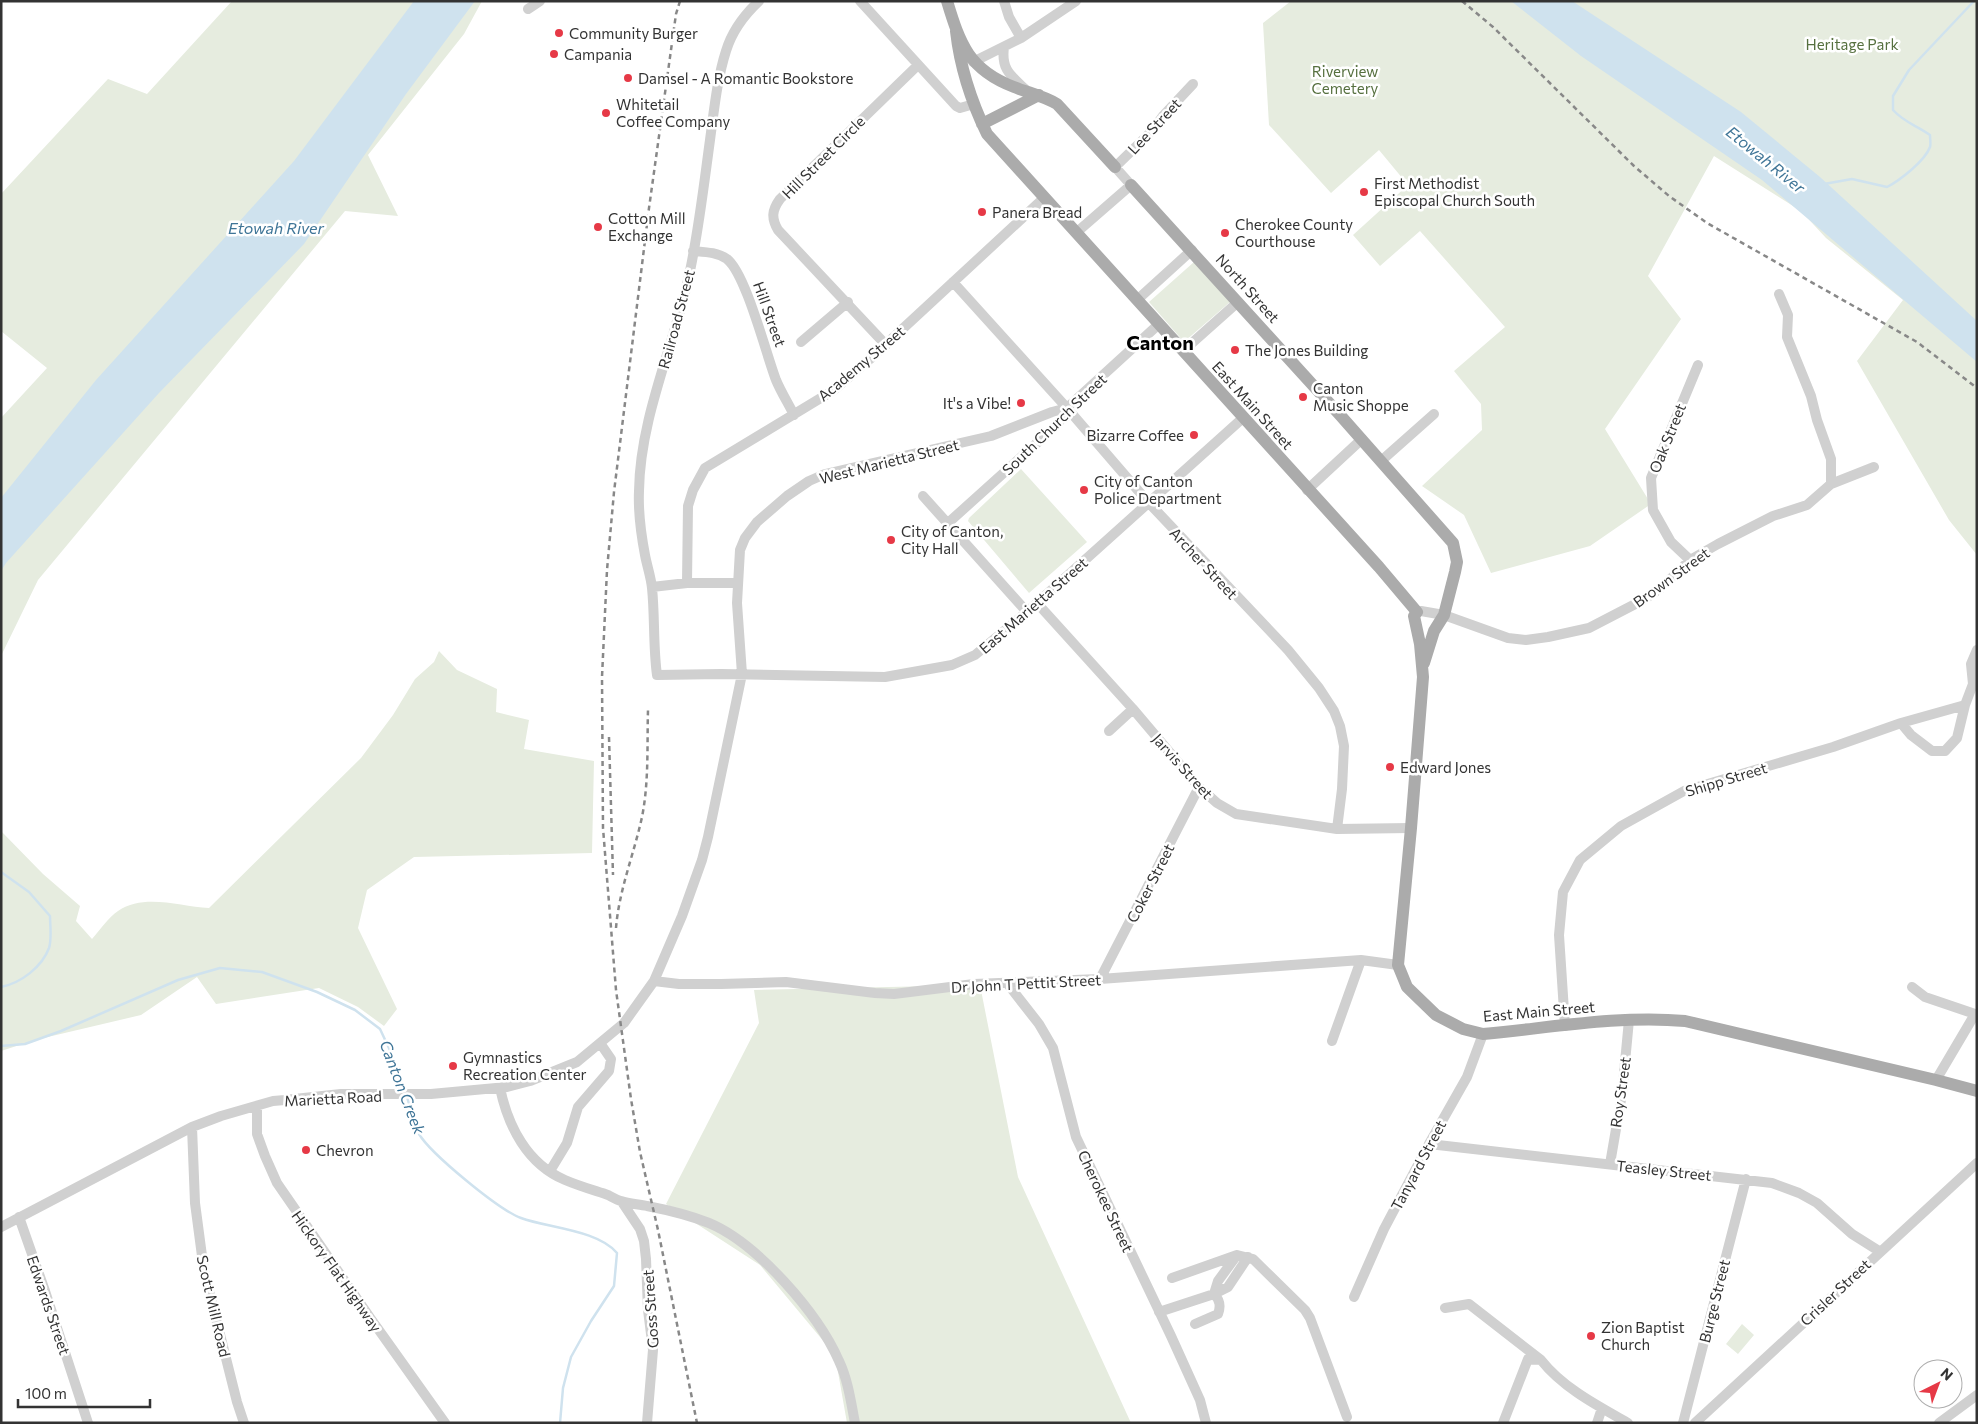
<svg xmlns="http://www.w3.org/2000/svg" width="1978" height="1424" viewBox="0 0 1978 1424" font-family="Commissioner,sans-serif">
<rect width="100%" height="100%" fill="#fff"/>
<!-- green -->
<path fill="#e6ecdf" d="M232 1H482L464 34 368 155 398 216 345 211 38 580 1 656V418L47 368 1 331V194L108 79 147 94Z
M1291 1H1977V555L1949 520 1857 361 1903 300 1826 238 1801 211 1714 156 1648 276 1681 319 1605 429 1651 504 1590 546 1491 573 1464 515 1422 486 1482 430 1481 404 1454 371 1505 327 1420 231 1380 266 1353 235 1408 185 1379 150 1331 193 1269 125 1263 23Z
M1194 262 1230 302 1184 342 1149 302Z
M1021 469 1087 542 1029 593 968 521 969 518Z
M439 651 457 670 497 689 496 712 529 720 524 749 594 761 592 853 414 857 367 890 358 928 397 1009 384 1026 358 1007 319 988 216 1004 197 977 141 1015 35 1040 1 1051V831L43 874 80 906 76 921 92 939C100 930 108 918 118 911 145 893 180 907 209 908L361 758 393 715 415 679 434 662Z
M980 985 1018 1177 1131 1423H847L835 1355 760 1265 666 1204 759 1023 754 990Z
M1742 1324 1754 1335 1738 1354 1726 1344Z"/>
<!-- water -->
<path fill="#cfe2ee" d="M414 1H475L406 94 304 244 159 393 6 563 1 571V498L96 380 294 161Z
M1511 1H1572L1741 112 1820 177 1977 321V362L1762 180 1581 56Z"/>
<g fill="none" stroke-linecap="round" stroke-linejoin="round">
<!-- stream -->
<path stroke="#cfe2ee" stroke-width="2.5" d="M1824 184 1852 179 1887 187C1899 181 1925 161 1930 147 1931 144 1930 139 1930 135 1916 125 1905 123 1893 110V96L1909 70 1974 1
M1 872 29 892 50 916C50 925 52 939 49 948 42 967 21 983 1 987
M1 1046 25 1044 61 1031 178 980 220 968 262 972 317 992 355 1010 380 1029 395 1061 405 1092
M407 1097C411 1109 413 1123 419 1134 431 1154 499 1210 521 1218 548 1228 598 1230 617 1253L614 1286 591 1321 571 1357 563 1388 560 1423"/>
<!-- minor -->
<path stroke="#d0d0d0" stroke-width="10" d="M759 1C743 16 732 31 726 51 717 79 714 111 710 140 704 184 699 228 690 271 675 344 640 416 639 491 638 513 641 534 645 555 647 566 651 577 652 588 655 617 653 646 657 675L721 674 885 677 952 665 975 655 1027 612 1244 417
M860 1 956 106 960 108 974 104
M1004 1 1009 17 1021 38
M528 9 540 1
M1004 47C1001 69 1010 75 1025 89
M973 62 1021 38 1076 1
M1077 232 1131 185 1115 167 1152 131 1163 116 1193 84
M693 251C704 252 717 252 727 259 746 274 766 354 776 380 781 392 788 403 794 415
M953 282 1067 408 1148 502 1288 650 1319 688 1334 711 1340 726 1344 746 1342 789 1337 829
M1779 294 1788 315 1787 337 1811 396 1817 420 1831 459V484
M1137 300 1192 250
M801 342 848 302
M886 345 778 230C771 218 772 210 780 199L918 65
M1183 351 1238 302
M1381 461 1434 414
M1307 490 1362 439
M923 496 1027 612
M948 523 1058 424 1067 408 1159 324
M1690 560 1671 542 1653 510 1651 478 1698 365
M687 583 688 506 693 490 705 468 834 390 870 359 1044 198
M652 587 687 583H738
M1037 603 1133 709 1199 787 1217 803 1236 814 1337 829 1411 828
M1417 612 1421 611 1444 615 1508 638 1526 640 1548 637 1589 628 1643 600 1662 587 1690 560 1718 544 1773 516 1807 505 1831 484 1874 467
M1901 723 1911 735 1932 751H1945L1957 738 1965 705 1973 684 1971 664 1977 650
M1109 731 1133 709
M1100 979 1199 787
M654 981 679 984H721L786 982 875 993 894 994 974 984 1100 979 1361 960 1398 965
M1007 983 1039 1024 1053 1048 1076 1137 1171 1336 1200 1400 1206 1423
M1912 987 1925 997 1975 1014 1936 1080
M1565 1026 1559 935 1563 892 1580 860 1621 826 1684 791 1833 747 1901 723 1965 705
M1332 1041 1361 960
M500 1088C508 1126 527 1164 565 1180 579 1186 593 1190 608 1195 612 1197 617 1200 621 1201 629 1204 639 1204 647 1206 668 1210 689 1215 709 1223 757 1243 818 1313 839 1361 848 1380 851 1402 855 1423
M257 1106V1134L265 1156 277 1183 371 1319 445 1423
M192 1127 195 1203 204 1271 237 1402 244 1423
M1429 1144 1772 1183 1799 1193 1817 1203 1852 1234 1879 1251
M1610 1164 1622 1094 1629 1020
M550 1171 567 1143 578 1107 609 1071 611 1059 600 1043
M622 1202 640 1229 644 1241 646 1259 648 1310 653 1350 647 1423
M19 1217 45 1291 88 1423
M1 1227 192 1127 221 1116 273 1101 285 1100 341 1094H431L507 1087 530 1081 577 1062 624 1023 654 981 682 916 702 860 708 837 742 674 737 603 740 550 745 538 757 522 787 496 809 481 825 474 991 436 1052 412 1067 408
M1237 1255 1253 1259 1305 1310 1310 1318 1347 1417
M1172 1278 1237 1255
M1214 1294 1218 1281 1237 1255
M1354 1297 1384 1229 1429 1144 1467 1077 1483 1034
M1445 1308 1469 1304 1541 1360C1563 1388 1598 1406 1628 1423
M1159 1312 1214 1294 1228 1287 1248 1257
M1195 1324 1218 1314C1221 1306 1220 1300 1214 1294
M1503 1423 1528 1359 1541 1360
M1597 1423 1602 1408
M1683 1423 1746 1179
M1695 1423 1977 1163
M1939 1423 1977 1395"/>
<!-- major -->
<path stroke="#ababab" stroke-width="12" d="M947 1C960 44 969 70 1014 87 1029 93 1044 96 1057 104L1115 167
M956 31C960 67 971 101 987 134L1379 567 1417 612 1414 616 1420 644 1423 677 1411 828 1398 965 1407 987 1436 1015 1463 1029 1483 1034C1549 1028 1619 1015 1685 1021L1936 1080 1977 1091
M982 124 1039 95
M1131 185 1340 415 1453 543 1457 562 1455 572 1444 615 1434 631 1424 663"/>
<!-- rail -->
<path stroke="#888" stroke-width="2.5" stroke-dasharray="5 4" stroke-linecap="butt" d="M680 1 676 14 649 208 614 492 607 570 602 677 603 828 616 990 631 1099 640 1152 658 1230 697 1423
M1462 1 1493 27 1634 166 1669 196 1707 223 1917 342 1977 388
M609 737 613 875
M616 928C619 890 634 854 642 817 649 782 647 745 648 710"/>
</g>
<!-- markers -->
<g fill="#e63946" stroke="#fff" stroke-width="2">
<circle cx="559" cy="33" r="5"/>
<circle cx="554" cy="54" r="5"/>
<circle cx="628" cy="78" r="5"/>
<circle cx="606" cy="113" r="5"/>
<circle cx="1364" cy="192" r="5"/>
<circle cx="982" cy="212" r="5"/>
<circle cx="598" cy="227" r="5"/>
<circle cx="1225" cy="233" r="5"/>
<circle cx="1235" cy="350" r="5"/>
<circle cx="1303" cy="397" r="5"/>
<circle cx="1021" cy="403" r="5"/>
<circle cx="1194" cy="435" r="5"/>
<circle cx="1084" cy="490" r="5"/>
<circle cx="891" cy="540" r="5"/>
<circle cx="1390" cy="767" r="5"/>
<circle cx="453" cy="1066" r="5"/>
<circle cx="306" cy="1150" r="5"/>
<circle cx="1591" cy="1336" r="5"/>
</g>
<g text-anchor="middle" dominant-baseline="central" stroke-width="5" stroke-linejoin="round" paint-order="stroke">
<!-- poi labels -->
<g font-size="15" fill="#333" stroke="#fff" text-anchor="start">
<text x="569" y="33">Community Burger</text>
<text x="564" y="54">Campania</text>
<text x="638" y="78">Damsel - A Romantic Bookstore</text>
<text x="616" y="104">Whitetail<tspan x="616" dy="17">Coffee Company</tspan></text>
<text x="1374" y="183">First Methodist<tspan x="1374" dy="17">Episcopal Church South</tspan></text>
<text x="992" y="212">Panera Bread</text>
<text x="608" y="218">Cotton Mill<tspan x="608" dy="17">Exchange</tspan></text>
<text x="1235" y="224">Cherokee County<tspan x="1235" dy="17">Courthouse</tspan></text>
<text x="1245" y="350">The Jones Building</text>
<text x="1313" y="388">Canton<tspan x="1313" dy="17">Music Shoppe</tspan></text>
<text x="1011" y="403" text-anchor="end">It's a Vibe!</text>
<text x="1184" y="435" text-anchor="end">Bizarre Coffee</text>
<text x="1094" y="481">City of Canton<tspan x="1094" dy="17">Police Department</tspan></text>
<text x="901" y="531">City of Canton,<tspan x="901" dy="17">City Hall</tspan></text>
<text x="1400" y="767">Edward Jones</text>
<text x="463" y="1057">Gymnastics<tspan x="463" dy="17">Recreation Center</tspan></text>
<text x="316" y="1150">Chevron</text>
<text x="1601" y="1327">Zion Baptist<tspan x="1601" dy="17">Church</tspan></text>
</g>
<!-- park labels -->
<g font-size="15" fill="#56703f" stroke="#fff">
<text x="1852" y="44">Heritage Park</text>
<text x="1345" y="71">Riverview<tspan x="1345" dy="17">Cemetery</tspan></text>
</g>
<!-- street labels -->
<g font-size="15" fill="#333" stroke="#fff">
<text transform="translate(1154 126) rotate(-47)">Lee Street</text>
<text transform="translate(823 157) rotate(-45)">Hill Street Circle</text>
<text transform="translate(1248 288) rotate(48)">North Street</text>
<text transform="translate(770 314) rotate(70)">Hill Street</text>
<text transform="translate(676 319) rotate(-75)">Railroad Street</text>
<text transform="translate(861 363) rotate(-40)">Academy Street</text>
<text transform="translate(1253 405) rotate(48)">East Main Street</text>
<text transform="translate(1054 424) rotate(-44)">South Church Street</text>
<text transform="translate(1667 438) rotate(-68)">Oak Street</text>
<text transform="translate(889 461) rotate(-14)">West Marietta Street</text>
<text transform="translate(1204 563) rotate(47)">Archer Street</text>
<text transform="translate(1671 577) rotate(-36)">Brown Street</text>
<text transform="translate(1033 605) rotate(-41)">East Marietta Street</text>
<text transform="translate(1183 766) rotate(48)">Jarvis Street</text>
<text transform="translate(1726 779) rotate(-17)">Shipp Street</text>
<text transform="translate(1150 883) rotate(-63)">Coker Street</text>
<text transform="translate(1026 983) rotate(-3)">Dr John T Pettit Street</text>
<text transform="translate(1539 1011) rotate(-5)">East Main Street</text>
<text transform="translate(1620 1092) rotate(-82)">Roy Street</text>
<text transform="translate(333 1098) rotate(-3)">Marietta Road</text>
<text transform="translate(1418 1165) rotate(-62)">Tanyard Street</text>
<text transform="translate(1664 1170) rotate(6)">Teasley Street</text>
<text transform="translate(1106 1201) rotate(65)">Cherokee Street</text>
<text transform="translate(337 1271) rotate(55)">Hickory Flat Highway</text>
<text transform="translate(1835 1292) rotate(-43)">Crisler Street</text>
<text transform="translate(1714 1301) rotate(-76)">Burge Street</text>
<text transform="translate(49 1305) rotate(71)">Edwards Street</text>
<text transform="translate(214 1306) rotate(77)">Scott Mill Road</text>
<text transform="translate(650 1309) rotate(-94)">Goss Street</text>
</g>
<!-- water labels -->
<g font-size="16" font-style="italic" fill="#3f7597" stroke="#fff">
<text transform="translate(1766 159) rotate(39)">Etowah River</text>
<text x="276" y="227">Etowah River</text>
<text transform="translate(403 1087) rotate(69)">Canton Creek</text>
</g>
<!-- district labels -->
<g font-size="20" font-weight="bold" fill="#000" stroke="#fff">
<text x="1160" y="342">Canton</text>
</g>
</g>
<!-- border -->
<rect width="1978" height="1424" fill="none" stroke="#333333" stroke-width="5"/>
<!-- north arrow -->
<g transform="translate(1938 1384) rotate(42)"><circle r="24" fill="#ffffff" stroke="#adadad"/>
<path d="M0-4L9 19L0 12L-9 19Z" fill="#e63946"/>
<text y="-8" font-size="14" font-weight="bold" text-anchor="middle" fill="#333333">N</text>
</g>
<!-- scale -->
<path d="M18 1399v8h132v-8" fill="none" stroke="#333333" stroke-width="2.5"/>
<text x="25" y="1399" font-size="15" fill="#333333" stroke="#ffffff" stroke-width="4" paint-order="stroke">100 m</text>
</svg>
